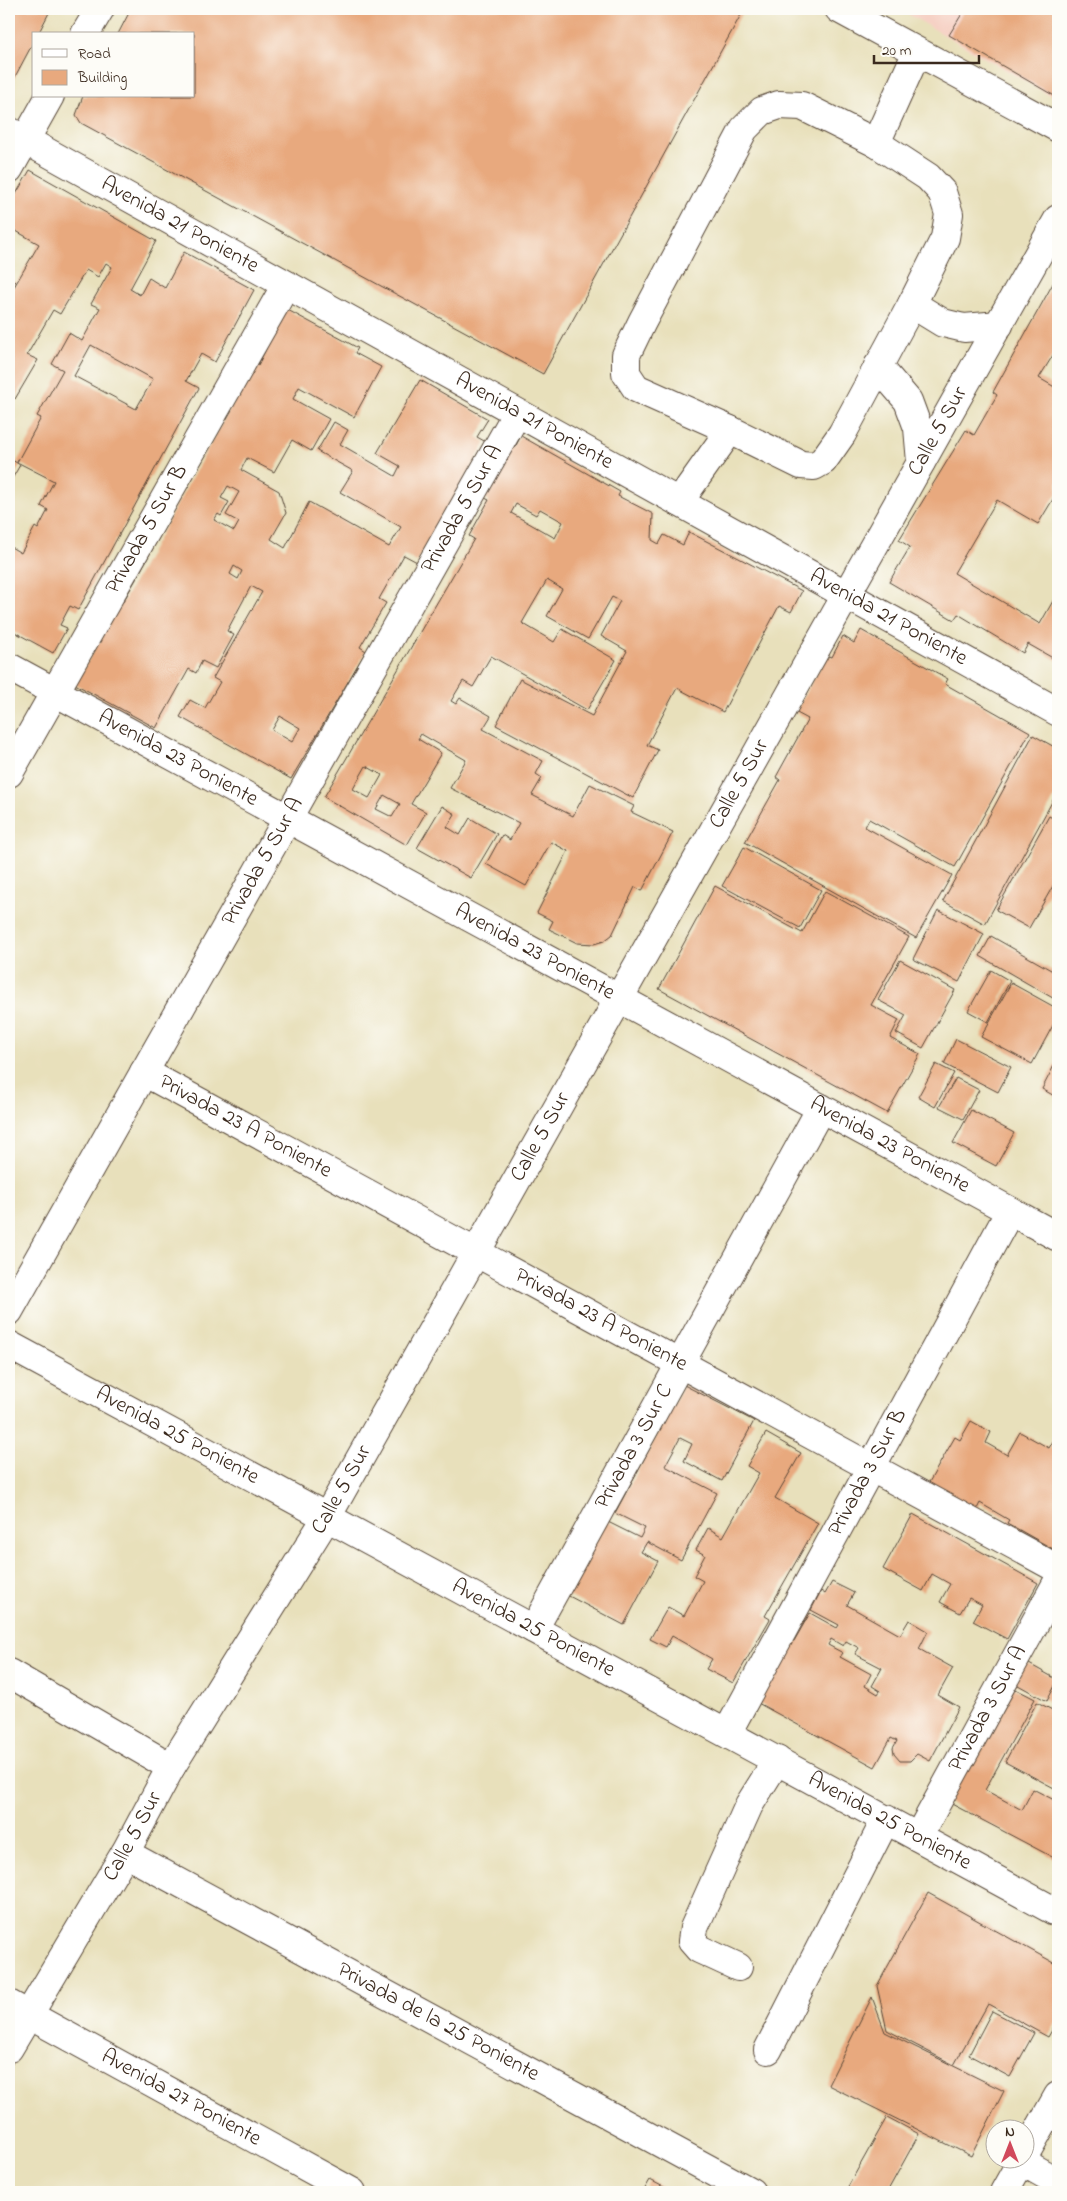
<svg xmlns="http://www.w3.org/2000/svg" width="1067" height="2201" viewBox="0 0 1067 2201" font-family="'Indie Flower',sans-serif">
<rect width="100%" height="100%" fill="#fdfcf7"/>
<filter id="ink" filterUnits="userSpaceOnUse"><feTurbulence type="fractalNoise" baseFrequency=".02" numOctaves="2"/><feDisplacementMap in="SourceGraphic" scale="10" xChannelSelector="R" yChannelSelector="G"/><feConvolveMatrix kernelMatrix="1 2 1 2 8 2 1 2 1" color-interpolation-filters="sRGB"/></filter>
<filter id="wash" filterUnits="userSpaceOnUse"><feTurbulence type="fractalNoise" baseFrequency=".0096" numOctaves="4" result="noise"/><feDisplacementMap in="SourceGraphic" scale="20" xChannelSelector="R" yChannelSelector="G"/><feGaussianBlur stdDeviation="1.12" result="paint"/><feColorMatrix in="noise" values="0 0 0 0 0 0 0 0 0 0 0 0 0 0 0 0 0 1.4 0 .05"/><feComposite in="paint" operator="in"/></filter>
<g filter="url(#wash)">
<rect width="100%" height="100%" fill="#e8e0bb"/>
<!-- built -->
<path fill="#f6d1c5" d="M899 9H1058V100Z"/>
<g id="blocks">
<!-- building -->
<path fill="#e8a97e" fill-rule="evenodd" d="M9 9H51L38 34H34V41L9 88Z
M131 9H739L743 11 543 374 81 123 76 115 83 96H194V34H118Z
M965 9H1058V98L949 35Z
M30 170 156 241 130 289 140 295 149 278 165 288 184 252 254 290 215 362 201 354 186 381 199 388 78 610 70 606 60 625 67 628 53 653 9 629V546L21 553 35 527 38 529 48 510 41 506 54 481 17 462 41 418 37 416 63 370 52 364 69 333 82 341 100 308 91 304 112 267 106 263 98 277 86 270 60 314 53 310 27 355 38 360 15 399 9 396V278L15 282 12 286 14 287 39 244 9 227V206ZM91 345 153 379 136 409 74 376Z
M1056 278 1058 280V347L1039 378 1058 389V481L1057 484 1058 491 1038 524 997 500 954 573 1040 624 1058 592V661L1028 644 1023 653 958 614 954 620 889 582 910 547 899 540 966 430 974 435 997 395 993 392Z
M284 308 358 348 355 353 381 367 354 417 299 387 293 399 329 419 311 451 292 440 274 472 247 458 241 470 279 491 286 513 271 539 285 548 309 502 389 547 401 527 340 492 353 471 317 451 334 422 348 430 340 444 395 476 400 466 377 453 420 380 488 419 477 437 486 442 417 562 404 555 379 599 386 603 360 647 366 651 291 779 180 717 190 700 205 708 220 682 213 678 262 592 251 586 227 631 234 635 216 668 202 661 196 673 189 669 156 728 75 684 121 601 123 602 135 581 255 363 258 365 266 349 258 345ZM228 486 239 492 226 515 239 522 234 531 214 520 218 514 221 516 229 502 221 498ZM234 566 242 571 238 579 230 574ZM280 716 300 728 292 742 272 730Z
M521 436 620 492 618 496 653 514 652 540 659 544 664 535 683 545 689 532 802 591 791 612 779 606 723 712 677 688 647 745 658 750 633 798 496 725 520 679 592 716 627 651 601 636 620 601 612 597 588 639 547 616 562 589 547 580 522 623 554 642 562 629 616 660 587 710 491 656 473 687 463 681 451 701 456 704 460 698 491 716 483 729 543 761 536 774 542 778 532 795 573 816 590 784 634 806 631 812 673 832 642 891 635 887 612 935 604 941 594 944 577 943 549 929 553 921 537 913 568 851 551 842 526 886 486 864 502 835 510 840 519 823 450 788 466 760 421 734 418 739 441 753 411 804 426 812 407 845 324 797 474 539 469 536 489 500 479 495 508 445 514 449ZM516 504 536 515 540 509 563 522 555 538 511 513ZM366 766 382 775 369 798 353 789ZM384 795 400 804 392 817 376 809Z
M9 458 20 465 9 484Z
M861 630 948 679 945 684 1030 732 955 867 869 819 865 827 952 875 916 938 745 842 780 780 776 777 808 719 795 712 827 655 832 657 843 636 854 643Z
M1033 735 1058 749V791L985 924 943 901Z
M1058 802V817L1052 813Z
M442 806 455 814 447 827 460 835 470 818 497 834 471 878 417 848Z
M1049 816 1058 821V877L1029 928 996 910Z
M744 847 821 890 800 928 722 886Z
M715 886 802 933 825 891 909 937 871 1005 899 1020 890 1038 920 1054 887 1113 659 989Z
M938 910 984 934 959 982 913 959Z
M991 936 1058 974V1001L980 956Z
M900 960 955 990 923 1048 896 1033 906 1015 878 1000Z
M991 970 1010 981 988 1022 968 1011Z
M1011 983 1058 1009V1016L1032 1064 981 1037Z
M956 1039 1011 1067 998 1092 944 1064Z
M1058 1058V1098L1042 1089Z
M936 1064 954 1073 935 1107 918 1097Z
M956 1078 979 1090 963 1119 939 1107Z
M971 1110 1014 1133 996 1166 953 1143Z
M684 1385 754 1421 722 1481 684 1461 692 1444 680 1438 665 1466 717 1493 681 1560 647 1542 641 1552 658 1561 624 1625 565 1594 604 1520 640 1538 645 1528 615 1513Z
M971 1421 991 1432 986 1443 1007 1455 1020 1432 1049 1448 1058 1433V1539L1053 1549 1007 1523 1009 1520 980 1503 976 1511 928 1484 955 1437 960 1440Z
M766 1433 801 1453 775 1498 818 1523 765 1616 770 1619 733 1683 706 1669 712 1659 672 1636 666 1647 650 1639 668 1607 684 1616 703 1581 694 1576 705 1555 696 1550 708 1528 723 1537 759 1473 747 1466Z
M913 1514 1038 1583 1007 1639 973 1621 982 1605 969 1598 960 1613 940 1602 950 1584 932 1574 923 1591 883 1569Z
M832 1582 854 1593 847 1605 900 1635 909 1620 928 1631 919 1649 953 1668 938 1695 959 1707 930 1761 917 1754 910 1761H900L894 1754 893 1748 897 1741 891 1738 875 1767 756 1702 791 1639 794 1641 810 1613 837 1628 839 1625 811 1610 821 1591 825 1594ZM831 1639 843 1646 846 1641 859 1648 855 1654 882 1668 872 1686 880 1691 878 1694 865 1686 871 1674 840 1657 843 1653 828 1645Z
M1020 1659 1058 1680 1047 1701 1009 1680Z
M1008 1685 1035 1699 985 1790 1022 1810 1033 1789 1058 1802V1860L946 1801Z
M1058 1696V1712L1052 1708Z
M1037 1702 1058 1713V1790L1005 1762Z
M928 1893 1058 1965V2020L1048 2037 988 2004 954 2065 887 2030 877 1986Z
M872 1997 885 2032 1004 2091 971 2156 828 2085Z
M992 2011 1034 2033 1010 2077 969 2055Z
M887 2117 919 2134 887 2192H845Z
M650 2180 673 2192H643Z"/>
</g>
</g>
<g filter="url(#ink)">
<use href="#blocks" fill-opacity="0" stroke="#554536" stroke-width="1"/>
<g fill="none" stroke-linecap="round" stroke-linejoin="round">
<defs>
<g id="minor">
<path d="M839 9 1058 128"/>
<path d="M85 34 100 9"/>
<path d="M779 105 802 106 876 143 928 177 942 192 949 214 945 238 912 304 842 434 823 461 814 466 801 465 730 430 636 388 626 373V355L642 322 744 129 762 111Z"/>
<path id="s1" d="M9 131 1058 712"/>
<path d="M876 143 917 52"/>
<path d="M9 169 50 96"/>
<path d="M912 304 943 323 964 328 999 325"/>
<path d="M878 366 908 401 918 428 921 462"/>
<path d="M679 502 730 430"/>
<path id="s2" d="M9 667 1058 1237"/>
<path id="s3" d="M9 773 286 285"/>
<path id="s4" d="M144 1072 1058 1569"/>
<path id="s5" d="M9 1311 517 413"/>
<path id="s6" d="M534 1629 821 1108"/>
<path d="M9 1673 171 1767"/>
<path id="s7" d="M727 1733 1010 1211"/>
<path id="s8" d="M918 1837 1058 1581"/>
<path id="s9" d="M125 1853 751 2192"/>
<path d="M738 1967 699 1949 692 1941 694 1928 749 1805 777 1760"/>
<path id="s10" d="M9 2004 352 2192"/>
<path id="s11" d="M9 2048 125 1853 171 1767 327 1517 1058 219"/>
<path d="M768 2050 886 1819"/>
<path d="M1024 2156 1058 2096"/>
<path d="M1021 2161 1058 2182"/>
<path d="M1004 2192 1023 2158"/>
</g>
<g id="major">
<path id="s12" d="M9 1345 1058 1913"/>
</g>
</defs>
<!-- minor casing -->
<use href="#minor" stroke="#554536" stroke-width="30"/>
<!-- major casing -->
<use href="#major" stroke="#554536" stroke-width="30"/>
<!-- minor -->
<use href="#minor" stroke="#fff" stroke-width="28"/>
<!-- major -->
<use href="#major" stroke="#fff" stroke-width="28"/>
</g>
</g>
<g text-anchor="middle" dominant-baseline="central" stroke-width="5" stroke-linejoin="round" paint-order="stroke">
<!-- street labels -->
<g font-size="22" fill="#3b2a1e" stroke="#fdfcf7">
<text stroke="none"><textPath href="#s1" startOffset="195">Avenida 21 Poniente</textPath></text>
<text stroke="none"><textPath href="#s1" startOffset="600">Avenida 21 Poniente</textPath></text>
<text stroke="none"><textPath href="#s11" startOffset="1865">Calle 5 Sur</textPath></text>
<text stroke="none"><textPath href="#s5" startOffset="921">Privada 5 Sur A</textPath></text>
<text stroke="none"><textPath href="#s3" startOffset="280">Privada 5 Sur B</textPath></text>
<text stroke="none"><textPath href="#s1" startOffset="1005">Avenida 21 Poniente</textPath></text>
<text stroke="none"><textPath href="#s2" startOffset="192">Avenida 23 Poniente</textPath></text>
<text stroke="none"><textPath href="#s11" startOffset="1460">Calle 5 Sur</textPath></text>
<text stroke="none"><textPath href="#s5" startOffset="516">Privada 5 Sur A</textPath></text>
<text stroke="none"><textPath href="#s2" startOffset="598">Avenida 23 Poniente</textPath></text>
<text stroke="none"><textPath href="#s4" startOffset="115">Privada 23 A Poniente</textPath></text>
<text stroke="none"><textPath href="#s11" startOffset="1055">Calle 5 Sur</textPath></text>
<text stroke="none"><textPath href="#s2" startOffset="1002">Avenida 23 Poniente</textPath></text>
<text stroke="none"><textPath href="#s4" startOffset="520">Privada 23 A Poniente</textPath></text>
<text stroke="none"><textPath href="#s12" startOffset="191">Avenida 25 Poniente</textPath></text>
<text stroke="none"><textPath href="#s6" startOffset="208">Privada 3 Sur C</textPath></text>
<text stroke="none"><textPath href="#s7" startOffset="296">Privada 3 Sur B</textPath></text>
<text stroke="none"><textPath href="#s11" startOffset="650">Calle 5 Sur</textPath></text>
<text stroke="none"><textPath href="#s12" startOffset="596">Avenida 25 Poniente</textPath></text>
<text stroke="none"><textPath href="#s8" startOffset="146">Privada 3 Sur A</textPath></text>
<text stroke="none"><textPath href="#s12" startOffset="1001">Avenida 25 Poniente</textPath></text>
<text stroke="none"><textPath href="#s11" startOffset="245">Calle 5 Sur</textPath></text>
<text stroke="none"><textPath href="#s9" startOffset="356">Privada de la 25 Poniente</textPath></text>
<text stroke="none"><textPath href="#s10" startOffset="196">Avenida 27 Poniente</textPath></text>
</g>
</g>
<!-- margin -->
<rect width="1067" height="2201" fill="none" stroke="#fdfcf7" stroke-width="30"/>
<!-- legend -->
<rect x="32" y="32" width="162" height="65" fill="#fdfcf7" stroke="#afa8a0"/>
<rect x="42" y="49" width="25" height="8" fill="#ffffff" stroke="#afa8a0"/>
<text x="78" y="58" font-size="15" fill="#3b2a1e">Road</text>
<rect x="42" y="70" width="25" height="15" fill="#e8a97e" stroke="#afa8a0"/>
<text x="78" y="82" font-size="15" fill="#3b2a1e">Building</text>
<!-- north arrow -->
<g transform="translate(1010 2144)"><circle r="24" fill="#fdfcf7" stroke="#afa8a0"/>
<path d="M0-4L9 19L0 12L-9 19Z" fill="#d1495b"/>
<text y="-8" font-size="14" font-weight="bold" text-anchor="middle" fill="#3b2a1e">N</text>
</g>
<!-- scale -->
<path d="M874 55v8h105v-8" fill="none" stroke="#3b2a1e" stroke-width="2.5"/>
<text x="882" y="55" font-size="15" fill="#3b2a1e" stroke="#fdfcf7" stroke-width="4" paint-order="stroke">20 m</text>
</svg>
